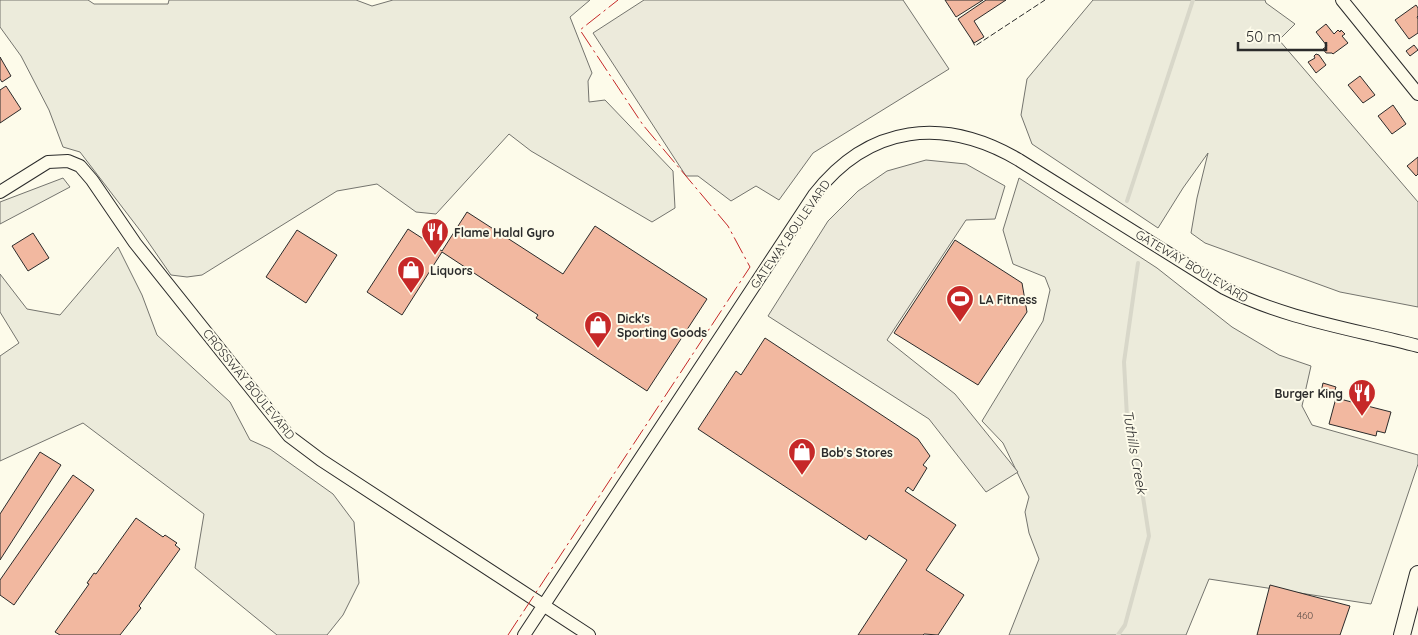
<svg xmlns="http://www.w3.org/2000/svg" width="1418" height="635" viewBox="0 0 1418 635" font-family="Quicksand,sans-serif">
<rect width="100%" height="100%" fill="#fdfbea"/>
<!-- green -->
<path fill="#ecebdb" stroke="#74746e" d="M0 0H88L94 4H168L169 0H356L372 6 393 0H590L570 17 592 73 588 81 589 102 605 100 673 171 675 208 652 222 531 151 509 134 436 214 416 212 377 184 337 191 202 275 187 277 171 275 142 233 80 152 63 147 49 110 21 56 0 27Z
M1093 0H1265L1266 3 1295 24 1279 40 1418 202V307L1340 292 1205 243 1191 233 1197 198 1208 153 1183 188 1158 228 1032 144 1021 115 1027 79Z
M63 178 70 187 0 224V202Z
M1019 178 1157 268 1232 327 1279 355 1311 366 1302 406 1312 425 1418 455V464L1371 604 1209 579 1186 635H1009L1039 559 1029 533 1025 512 1029 497 1003 443 982 421 1043 321 1050 290 1045 277 1013 264 1003 230Z
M118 247 142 295 157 335 230 402 250 440 270 449 333 494 354 522 359 583 343 615 327 635H277L195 568 204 514 83 423 0 461V356L19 343 0 312V274L27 309 60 315Z"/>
<!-- parking -->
<path fill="#eceadb" stroke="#74746e" d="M644 0H903L949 69 813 153 779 200 756 186 731 201 698 176H686L593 33Z
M926 160 966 164 1005 186 995 219 966 220 887 340 955 394 1018 472 986 492 929 419 768 316 828 221 858 191 887 171Z"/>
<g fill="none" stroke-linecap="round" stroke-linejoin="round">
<!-- stream -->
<path stroke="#d8d7c9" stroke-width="4" d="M1127 201 1193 0
M1118 635 1125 625 1149 536 1137 458 1127 417 1124 362 1138 263"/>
</g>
<!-- building -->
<path fill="#f2b8a0" stroke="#2b2b2b" d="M945 0H983L956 17Z
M986 0H1006L974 21 984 37 974 43 958 19Z
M1416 5 1418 8V16L1417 17 1418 19V33L1409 39 1395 20Z
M1326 24 1334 34 1338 30 1340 32 1341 30 1345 34 1342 36 1348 43 1333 54 1332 53H1326L1323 49 1327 46 1316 32Z
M1414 45 1418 50 1410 56 1406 51Z
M1316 54 1319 55 1326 65 1316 73 1308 62 1315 58 1314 56Z
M0 57 11 76 2 82 0 79Z
M1360 76 1375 95 1363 103 1348 85Z
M6 86 21 109 0 123V90Z
M1393 105 1406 124 1392 134 1378 116Z
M1418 157V174L1416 176 1407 166Z
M467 212 563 274 595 226 707 299 647 391 536 318 538 315 442 252 402 315 367 292 408 229 442 251Z
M297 230 337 255 306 303 266 277Z
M33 233 49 258 28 271 12 246Z
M955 240 1022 283 1027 312 978 385 894 333Z
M765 338 918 439 930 456 923 465 927 468 913 491 908 487 905 491 956 525 926 570 964 595 938 635 924 634 923 635H858L907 560 869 535 866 540 698 429 736 371 741 375Z
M1323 383 1336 387 1333 396 1321 392Z
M1336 398 1391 412 1385 433 1377 431 1376 436 1329 424Z
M40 452 61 465 0 560V514Z
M73 475 94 490 14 605 0 595V580Z
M136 518 163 537 165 535 177 543 175 545 180 549 139 606 141 608 120 635H60L55 632 89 584 87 583 94 573 96 574Z
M1270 585 1350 606 1340 635H1257Z"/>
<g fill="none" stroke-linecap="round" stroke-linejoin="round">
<defs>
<path id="minor" d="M1342 0 1418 94
M0 192 48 162 68 161 80 166 92 180 135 243 289 436 321 460 589 635
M524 635 814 195C869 124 944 116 1019 160L1224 288C1285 319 1353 329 1418 346"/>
<path id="major" d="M1402 635 1418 574"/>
</defs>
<!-- minor casing -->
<use href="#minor" stroke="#2b2b2b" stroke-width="14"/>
<!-- major casing -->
<use href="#major" stroke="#2b2b2b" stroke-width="18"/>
<!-- minor -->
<use href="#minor" stroke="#fdfbea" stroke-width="12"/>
<!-- major -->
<use href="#major" stroke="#fdfbea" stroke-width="16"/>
<!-- fence -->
<path stroke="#2b2b2b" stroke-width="1" stroke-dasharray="6 2.5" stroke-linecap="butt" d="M972 40 975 46 1045 0"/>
<!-- power -->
<path stroke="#c62828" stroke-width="1" stroke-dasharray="18 4 2.5 4" stroke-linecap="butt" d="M508 635 750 267 728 226 643 125 580 30 618 0"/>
</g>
<!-- icons -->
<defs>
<symbol id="restaurant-pin" viewBox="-11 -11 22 30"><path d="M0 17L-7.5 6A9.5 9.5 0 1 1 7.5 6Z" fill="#c62828" stroke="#fdfbea"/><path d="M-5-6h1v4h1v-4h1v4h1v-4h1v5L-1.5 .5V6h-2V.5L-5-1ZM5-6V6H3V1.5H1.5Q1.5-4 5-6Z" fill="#fff"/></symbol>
<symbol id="shop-pin" viewBox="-11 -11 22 30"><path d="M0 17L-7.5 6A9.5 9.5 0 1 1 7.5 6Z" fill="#c62828" stroke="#fdfbea"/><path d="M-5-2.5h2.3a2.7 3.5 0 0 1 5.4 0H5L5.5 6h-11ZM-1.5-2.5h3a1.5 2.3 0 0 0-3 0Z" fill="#fff"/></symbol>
<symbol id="stadium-pin" viewBox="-11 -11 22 30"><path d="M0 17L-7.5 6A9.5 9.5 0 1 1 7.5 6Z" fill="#c62828" stroke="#fdfbea"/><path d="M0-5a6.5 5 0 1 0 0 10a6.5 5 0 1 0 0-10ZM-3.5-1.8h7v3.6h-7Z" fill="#fff"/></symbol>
</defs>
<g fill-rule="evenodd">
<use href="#restaurant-pin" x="419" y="216" width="32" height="43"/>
<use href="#shop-pin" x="395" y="254" width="32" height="43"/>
<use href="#stadium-pin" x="944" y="283" width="32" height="43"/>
<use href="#shop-pin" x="582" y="309" width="32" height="43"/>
<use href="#restaurant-pin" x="1346" y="377" width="32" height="43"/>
<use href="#shop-pin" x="786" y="436" width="32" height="43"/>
</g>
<g text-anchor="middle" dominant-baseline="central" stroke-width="4" stroke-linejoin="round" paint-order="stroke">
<!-- number labels -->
<g font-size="10" fill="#5d4e48">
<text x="1305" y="615">460</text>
</g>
<!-- poi labels -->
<g font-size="12" font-weight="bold" fill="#2b2b2b" stroke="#fdfbea" text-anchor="start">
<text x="454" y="232">Flame Halal Gyro</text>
<text x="430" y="270">Liquors</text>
<text x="979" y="299">LA Fitness</text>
<text x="617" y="318">Dick's<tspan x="617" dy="14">Sporting Goods</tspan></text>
<text x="1343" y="393" text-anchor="end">Burger King</text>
<text x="821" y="452">Bob's Stores</text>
</g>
<!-- street labels -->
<g font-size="12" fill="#2b2b2b" stroke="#fdfbea">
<text transform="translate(790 234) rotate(-55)">GATEWAY BOULEVARD</text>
<text transform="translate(1192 266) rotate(31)">GATEWAY BOULEVARD</text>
<text transform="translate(249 384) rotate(51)">CROSSWAY BOULEVARD</text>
</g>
<!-- water labels -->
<g font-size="14" font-style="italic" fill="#2b2b2b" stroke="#fdfbea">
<text transform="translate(1135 452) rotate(80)">Tuthills Creek</text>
</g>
</g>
<!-- scale -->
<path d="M1238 42v8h88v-8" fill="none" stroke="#2b2b2b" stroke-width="2.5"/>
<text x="1246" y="42" font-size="15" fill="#2b2b2b" stroke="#fdfbea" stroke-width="4" paint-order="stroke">50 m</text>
</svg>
